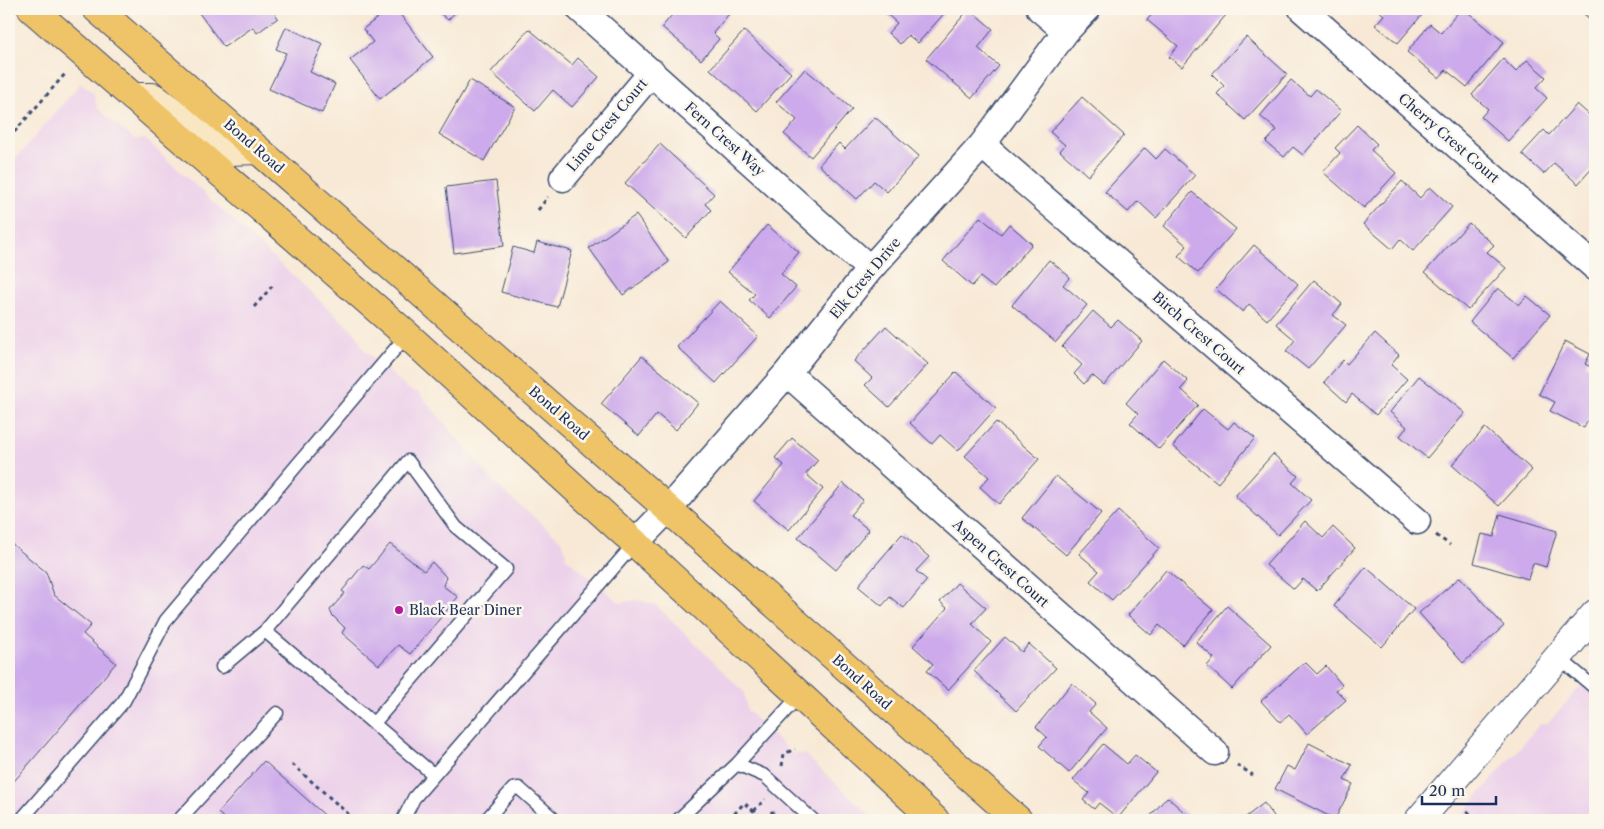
<svg xmlns="http://www.w3.org/2000/svg" width="1604" height="829" viewBox="0 0 1604 829" font-family="'Libre Caslon Text',serif">
<rect width="100%" height="100%" fill="#fbf7ec"/>
<filter id="ink" filterUnits="userSpaceOnUse"><feTurbulence type="fractalNoise" baseFrequency=".02" numOctaves="2"/><feDisplacementMap in="SourceGraphic" scale="10" xChannelSelector="R" yChannelSelector="G"/><feConvolveMatrix kernelMatrix="1 2 1 2 8 2 1 2 1" color-interpolation-filters="sRGB"/></filter>
<filter id="wash" filterUnits="userSpaceOnUse"><feTurbulence type="fractalNoise" baseFrequency=".0096" numOctaves="4" result="noise"/><feDisplacementMap in="SourceGraphic" scale="20" xChannelSelector="R" yChannelSelector="G"/><feGaussianBlur stdDeviation="1.12" result="paint"/><feColorMatrix in="noise" values="0 0 0 0 0 0 0 0 0 0 0 0 0 0 0 0 0 1.4 0 .05"/><feComposite in="paint" operator="in"/></filter>
<g filter="url(#wash)">
<rect width="100%" height="100%" fill="#f8e9d6"/>
<!-- built -->
<path fill="#ecd1ea" d="M81 83 94 94 97 108 134 139H145L357 335 363 349 408 389 419 393 499 488 561 540 566 551 565 557 620 603 636 600 656 605 744 692 747 710 791 753 804 754 875 820H9V167Z
M1595 670V820H1457L1540 724 1548 723Z"/>
<g id="blocks">
<!-- building -->
<path fill="#cdaaeb" d="M196 9H272L278 18 257 33 253 27 224 47Z
M389 9H396L433 57 380 99 350 60 373 42 363 29Z
M435 9H458L448 20Z
M677 9H733L713 33 719 39 701 60 662 27Z
M850 9H860L856 14Z
M881 9H948L918 43 908 35 900 44 888 33 897 23Z
M969 9 993 29 978 48 999 66 972 98 926 59Z
M1157 9H1218L1226 15 1182 67 1169 57 1178 46 1147 20Z
M1377 9H1427L1398 43 1375 25 1384 15Z
M1461 9H1464L1504 42 1467 87 1446 70 1439 78 1407 52 1430 24 1441 33Z
M1578 9H1595V12L1590 19Z
M286 27 323 44 310 72 335 84 322 113 269 89 286 53 276 49Z
M529 29 572 65 578 58 599 77 572 107 553 90 535 111 491 72Z
M744 31 791 73 757 111 710 69Z
M1246 37 1287 74 1245 120 1217 94 1224 86 1212 74Z
M1503 59 1516 72 1527 60 1546 77 1536 88 1547 98 1508 141 1481 117 1488 109 1472 95Z
M805 69 852 109 811 157 784 134 797 120 776 102Z
M470 80 515 107 484 161 439 134Z
M1291 80 1310 96 1316 89 1341 111 1303 155 1293 147 1284 157 1266 142 1277 130 1260 116Z
M1082 97 1124 135 1088 176 1060 151 1065 145 1050 132Z
M1577 104 1595 120V133L1592 137 1595 140V165L1578 184 1554 163 1544 174 1522 154 1544 130 1549 135Z
M875 117 919 156 887 192 874 181 857 199 819 165 839 143 845 149Z
M1357 125 1377 144 1371 150 1396 173 1364 208 1323 172 1340 153 1335 148Z
M660 144 714 194 705 204 711 210 686 238 625 183Z
M1145 148 1156 159 1165 149 1195 175 1156 218 1138 201 1128 212 1105 192Z
M496 181 504 246 454 253 446 187Z
M1402 181 1420 198 1430 187 1452 207 1413 251 1400 239 1392 249 1363 224Z
M1192 192 1236 229 1198 273 1178 256 1187 246 1164 226Z
M636 215 669 262 623 295 589 248Z
M980 217 1001 234 1009 224 1032 244 994 288 980 277 972 286 943 261Z
M1469 223 1494 245 1487 252 1506 268 1468 310 1425 272Z
M767 225 799 252 781 274 796 287 770 318 749 300 755 294 728 272Z
M537 242 572 251 557 307 501 292 513 247 534 253Z
M1254 245 1298 284 1267 320 1249 304 1243 312 1216 289Z
M1049 260 1070 277 1063 285 1087 305 1056 342 1012 305Z
M1314 280 1342 304 1333 315 1346 325 1308 369 1286 351 1295 340 1276 324Z
M1498 288 1519 305 1527 296 1550 315 1513 358 1470 322Z
M720 301 758 336 716 383 677 347Z
M1093 311 1111 327 1118 320 1142 341 1104 385 1092 375 1084 384 1074 374 1082 365 1062 347Z
M886 326 928 364 889 407 865 385 872 378 854 361Z
M1375 333 1399 355 1391 365 1407 379 1376 415 1352 394 1346 402 1324 382 1343 360 1347 364Z
M1565 341 1590 354 1585 364 1595 369V405L1584 428 1550 411 1555 402 1539 394Z
M642 356 698 403 676 430 657 414 639 436 601 404Z
M1163 359 1188 381 1181 389 1198 405 1159 449 1130 423 1138 414 1126 403Z
M956 372 996 408 958 451 940 435 932 444 910 423Z
M1419 376 1465 413 1427 458 1400 436 1407 427 1390 412Z
M1203 409 1228 429 1234 422 1255 438 1218 483 1173 446Z
M996 422 1039 459 999 504 980 487 989 477 965 456Z
M1485 428 1532 470 1499 506 1452 465Z
M792 438 818 460 806 474 823 489 789 530 754 501 784 465 775 458Z
M1273 454 1298 476 1292 483 1311 500 1278 535 1235 496Z
M1056 476 1101 513 1066 555 1022 518Z
M843 483 863 500 850 515 869 530 836 570 798 538Z
M1118 511 1159 548 1112 600 1090 581 1099 571 1079 554Z
M1500 514 1557 531 1546 567 1533 563 1528 579 1474 563 1482 534 1494 537Z
M1305 521 1323 538 1333 527 1355 548 1317 591 1303 579 1294 589 1266 565Z
M902 534 929 557 916 571 927 580 904 608 890 597 882 606 858 586Z
M9 543 12 544 46 572 54 595 91 625 83 634 116 663 9 787Z
M390 544 424 571 432 562 446 577 443 586 458 597 410 654 398 645 379 665 342 633 345 628 332 615 330 610 345 593 342 591 363 565 369 569Z
M1366 567 1414 609 1382 647 1334 606Z
M1166 570 1213 610 1183 645 1159 625 1151 635 1128 615Z
M1460 577 1504 626 1463 663 1419 613Z
M957 583 986 608 972 624 991 642 948 690 927 671 933 664 913 646 947 608 940 602Z
M1227 606 1271 645 1232 689 1207 666 1214 658 1196 642Z
M1005 637 1022 652 1029 644 1056 668 1016 711 974 671Z
M1305 662 1317 674 1326 666 1342 685 1336 690 1346 700 1307 734 1289 714 1280 722 1261 701Z
M1072 683 1096 704 1089 712 1107 728 1069 773 1039 746 1047 737 1036 727Z
M1309 743 1352 765 1344 780 1353 784 1335 819 1275 789 1287 766 1295 770Z
M1103 744 1127 764 1135 755 1156 772 1118 818 1099 803 1094 809 1083 800 1089 793 1073 780Z
M264 761 330 820H226L218 813Z
M1167 797 1193 820H1147Z
M1264 803 1277 820H1242Z"/>
</g>
</g>
<g filter="url(#ink)">
<use href="#blocks" fill-opacity="0" stroke="#3c4b70" stroke-width="1"/>
<g fill="none" stroke-linecap="round" stroke-linejoin="round">
<defs>
<path id="service" d="M265 631 434 775
M1558 657 1595 688
M222 667 265 631 408 461 456 527 506 569 374 723
M737 764 765 776 813 820
M21 820 124 701 166 620 407 335
M179 820 277 713
M403 820 414 798 635 543
M486 820 513 789 519 788 555 820
M678 820 737 764 799 696"/>
<path id="minor" d="M580 9 870 269
M1040 9 1066 31
M1302 9 1595 267
M982 145 1417 521
M563 178 652 72
M787 373 1215 752
M635 543 668 509 787 373 870 269 982 145 1066 31 1087 9"/>
<path id="tertiary" d="M1419 820 1595 614"/>
<path id="secondary" d="M133 97H153L209 139 230 151 258 150"/>
<path id="primary" d="M32 9 407 335 635 543 935 820
M97 9 668 509 1018 820"/>
</defs>
<!-- service casing -->
<use href="#service" stroke="#3c4b70" stroke-width="15"/>
<!-- minor casing -->
<use href="#minor" stroke="#3c4b70" stroke-width="29"/>
<!-- tertiary casing -->
<use href="#tertiary" stroke="#3c4b70" stroke-width="30"/>
<!-- secondary casing -->
<use href="#secondary" stroke="#3c4b70" stroke-width="30"/>
<!-- primary casing -->
<use href="#primary" stroke="#3c4b70" stroke-width="30"/>
<!-- path -->
<path stroke="#3c4b70" stroke-width="3" stroke-dasharray="4 4" stroke-linecap="butt" d="M9 138 66 73
M538 210 548 197
M254 307 274 284
M1436 535 1450 545
M292 764 355 820
M1237 765 1253 775
M782 766 784 754 795 749
M754 811 765 799
M1467 811 1475 818 1474 820
M729 820 744 803 762 818 772 812H776"/>
<!-- service -->
<use href="#service" stroke="#fff" stroke-width="12"/>
<!-- minor -->
<use href="#minor" stroke="#fff" stroke-width="26"/>
<!-- tertiary -->
<use href="#tertiary" stroke="#fff" stroke-width="28"/>
<!-- secondary -->
<use href="#secondary" stroke="#f9e7c3" stroke-width="28"/>
<!-- primary -->
<use href="#primary" stroke="#efc469" stroke-width="28"/>
</g>
</g>
<!-- markers -->
<circle fill="#b5179e" stroke="#fbf7ec" stroke-width="2" cx="399" cy="610" r="5"/>
<g text-anchor="middle" dominant-baseline="central" stroke-width="5" stroke-linejoin="round" paint-order="stroke">
<!-- street labels -->
<g font-size="14" fill="#1b2f5e" stroke="#fbf7ec">
<text transform="translate(607 125) rotate(-50)">Lime Crest Court</text>
<text transform="translate(1449 138) rotate(41)">Cherry Crest Court</text>
<text transform="translate(725 139) rotate(42)">Fern Crest Way</text>
<text transform="translate(254 146) rotate(41)">Bond Road</text>
<text transform="translate(865 278) rotate(-50)">Elk Crest Drive</text>
<text transform="translate(1199 333) rotate(41)">Birch Crest Court</text>
<text transform="translate(559 413) rotate(41)">Bond Road</text>
<text transform="translate(1001 563) rotate(42)">Aspen Crest Court</text>
<text transform="translate(862 682) rotate(42)">Bond Road</text>
</g>
<!-- poi labels -->
<g font-size="14" fill="#1b2f5e" stroke="#fbf7ec" text-anchor="start">
<text x="409" y="610">Black Bear Diner</text>
</g>
</g>
<!-- margin -->
<rect width="1604" height="829" fill="none" stroke="#fbf7ec" stroke-width="30"/>
<!-- scale -->
<path d="M1422 796v8h74v-8" fill="none" stroke="#1b2f5e" stroke-width="2.5"/>
<text x="1429" y="796" font-size="15" fill="#1b2f5e" stroke="#fbf7ec" stroke-width="4" paint-order="stroke">20 m</text>
</svg>
